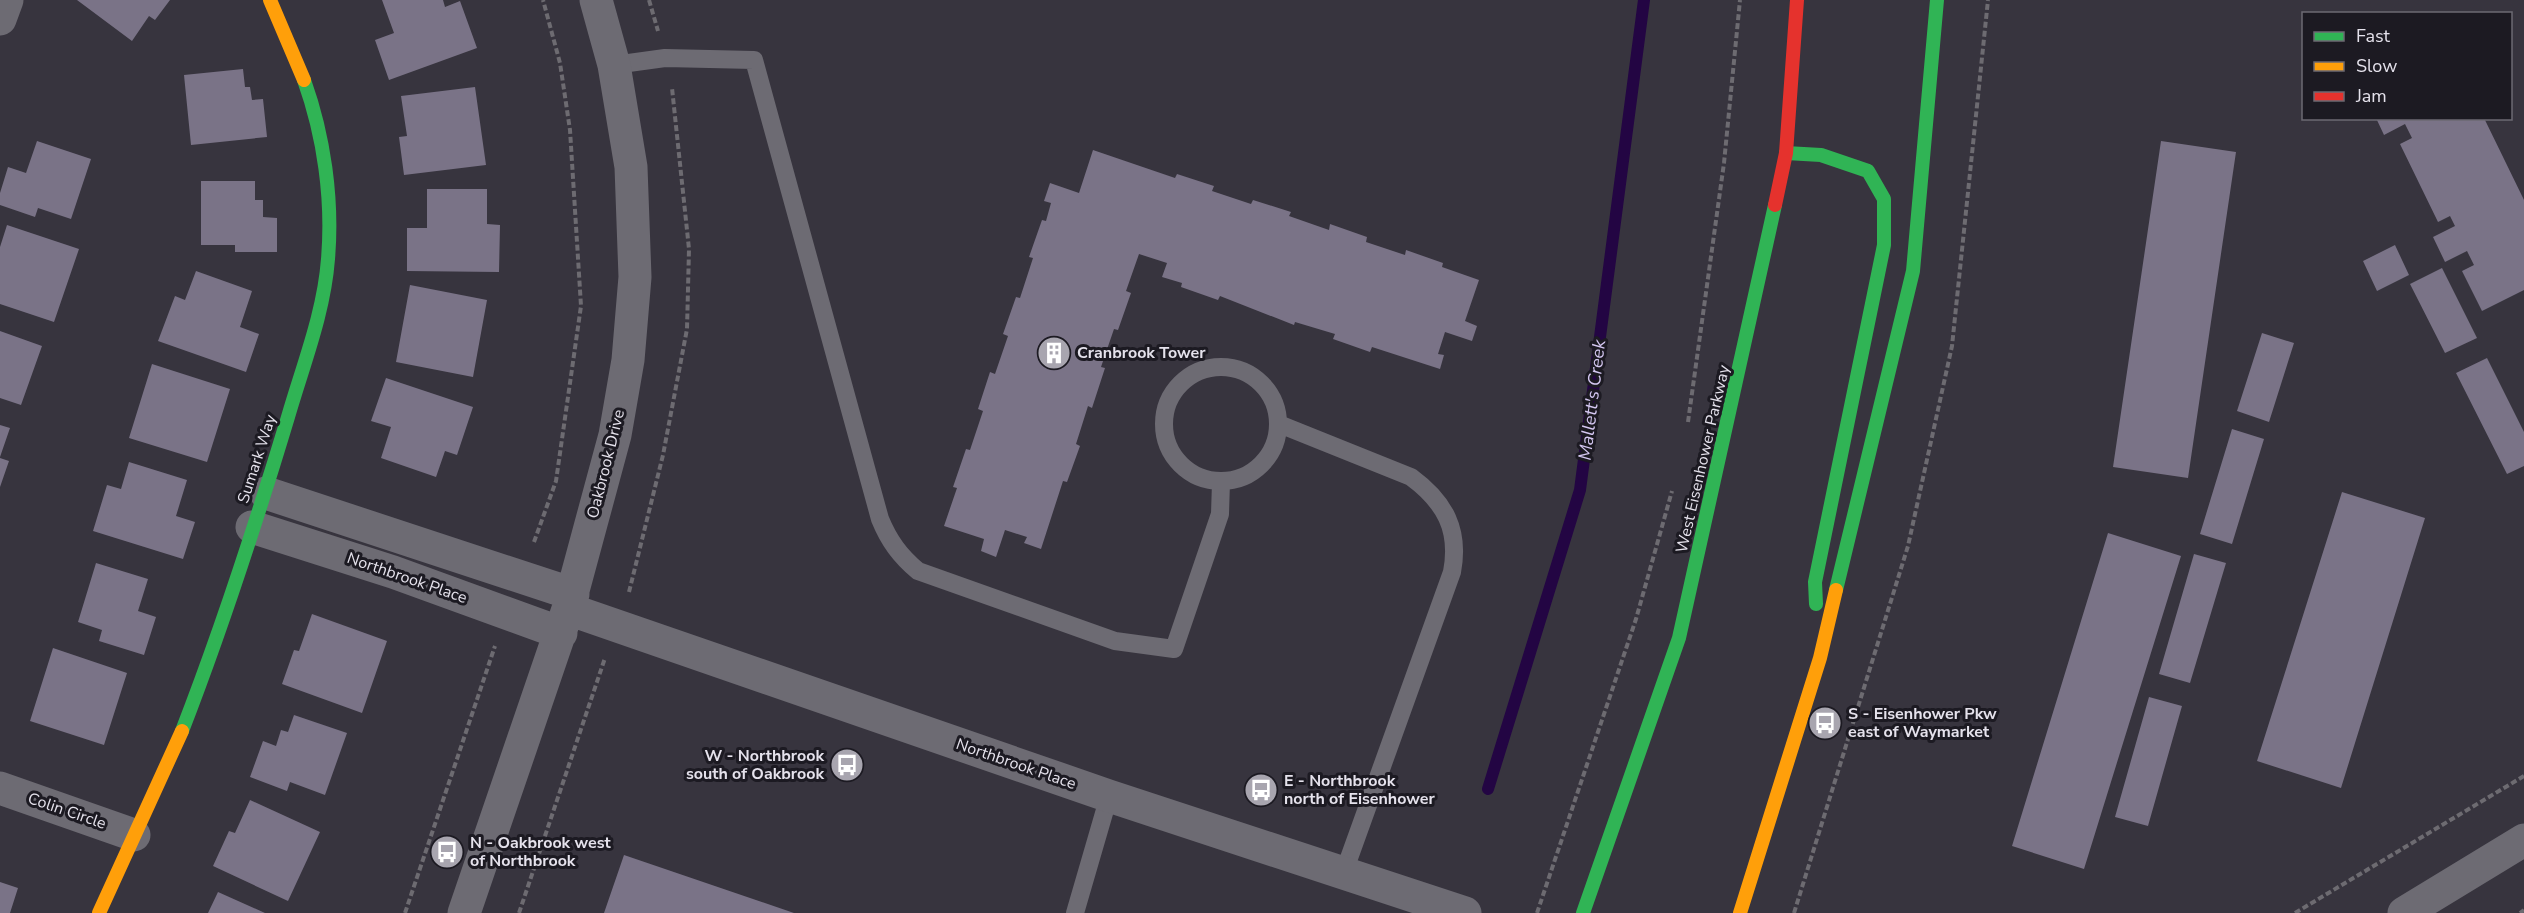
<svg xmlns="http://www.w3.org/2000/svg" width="2524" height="913" viewBox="0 0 2524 913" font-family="'Nunito Sans',sans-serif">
<rect width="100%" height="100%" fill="#37343e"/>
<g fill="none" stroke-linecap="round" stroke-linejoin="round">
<!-- stream -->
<path stroke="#230543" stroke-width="12" d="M1488 789 1580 490 1644 0"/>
</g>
<!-- building -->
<path fill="#7a7387" d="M77 0H170L155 20 149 16 132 41Z
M382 0H443L445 7 460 1 477 48 389 80 375 40 394 33Z
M243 69 245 87H250L252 100 263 99 267 137 191 145 184 75Z
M475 87 486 165 404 175 399 137 407 136 401 96Z
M2376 118H2484L2524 200V290L2482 311 2462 271 2474 265 2467 251 2445 262 2433 237 2455 226 2450 216 2438 222 2400 144 2412 138 2405 124 2384 135Z
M37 141 91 159 71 219 38 208 35 217 0 205V193L8 167 26 173Z
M2161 141 2236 152 2188 478 2113 467Z
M1093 150 1175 178 1177 174 1214 186 1212 191 1251 204 1253 200 1291 212 1289 216 1329 230 1330 224 1367 237 1366 242 1405 255 1406 250 1443 263 1442 267 1479 280 1465 321 1477 326 1472 341 1445 332 1438 354 1444 355 1440 369 1372 347 1370 352 1333 339 1335 334 1295 322 1294 325 1220 296 1218 300 1181 287 1182 283 1162 277 1167 263 1139 254 1126 291 1131 293 1118 330 1114 329 1101 367 1105 368 1092 408 1088 406 1076 444 1080 446 1067 482 1063 481 1041 549 1024 543 1027 537 1005 530 996 557 981 551 984 539 944 526 957 488 953 487 966 449 970 450 983 411 978 409 990 372 995 374 1008 336 1003 334 1016 297 1020 298 1033 258 1029 257 1042 220 1046 221 1051 203 1044 201 1050 183 1079 193Z
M201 181H255V200H263V217L277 218V252H235V245H201Z
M427 189H487V224L500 225 499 272 407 271V228H427Z
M7 225 79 249 54 322 0 304V247Z
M2395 245 2409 275 2377 291 2363 261Z
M2442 268 2477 338 2445 353 2410 284Z
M196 271 252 291 240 327 259 334 246 372 158 341 175 296 185 300Z
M410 285 487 300 473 377 396 362Z
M0 331 42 346 21 405 0 398Z
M2262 333 2294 343 2269 422 2237 411Z
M2487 358 2524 432V466L2507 474 2456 373Z
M152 364 230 389 207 462 129 438Z
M386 378 473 407 457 455 445 451 436 477 381 458 391 427 371 421Z
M0 425 10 428 0 457Z
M2232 429 2264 439 2232 544 2200 534Z
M0 458 9 461 0 487Z
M129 462 187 480 176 516 195 522 183 559 93 531 107 485 121 489Z
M2342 492 2425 518 2341 788 2257 761Z
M2108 533 2181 556 2084 869 2012 846Z
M2194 554 2226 563 2190 683 2159 674Z
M96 563 148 579 138 611 156 617 144 655 99 641 102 630 78 622Z
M312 614 387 641 362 713 282 684 294 650 299 651Z
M53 648 127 673 104 745 30 721Z
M2149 697 2182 706 2148 826 2115 817Z
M294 715 347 733 325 795 290 782 287 791 250 777 263 741 276 746 281 730 288 732Z
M250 800 320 832 288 901 213 866 229 831 235 833Z
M624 855 794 913H604Z
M0 882 18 888 10 913H0Z
M218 892 265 913H208Z"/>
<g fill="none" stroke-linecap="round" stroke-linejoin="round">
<!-- path -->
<path stroke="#6d6b71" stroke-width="4" stroke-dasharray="6 3" stroke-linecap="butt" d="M649 0 658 31
M1688 422 1724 163 1740 0
M534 542 556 481 581 306 570 130 560 63 543 0
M629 592 663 455 687 329 689 249 672 88
M405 913 495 646
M519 913 605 658
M1537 913 1636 619 1672 491
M1794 913 1908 546 1952 346 1988 0
M2295 913 2524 776
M2520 913 2524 910"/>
<!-- lane -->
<path stroke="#6d6b73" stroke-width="18" d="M614 65 665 58 754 60 880 519C889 541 900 556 918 571L1115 641 1174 649 1220 514 1221 482
M1164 424a57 57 0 1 1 114 0a57 57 0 1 1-114 0Z
M1279 424 1411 477C1445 502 1460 530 1452 572L1344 872
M1075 913 1109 796"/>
<!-- street -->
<path stroke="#6d6b73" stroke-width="33" d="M0 19 7 0
M266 493 573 594
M252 527 393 572 561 633
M568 609 1109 796 1465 913
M0 788 134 835
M464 913 568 609 615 435 628 360 635 277 631 167 614 65 596 0
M2404 913 2524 840"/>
<!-- fast -->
<path stroke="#30b455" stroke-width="14" d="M1786 153 1821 155 1868 171 1884 199V245L1815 582 1816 604
M1836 590 1913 271 1937 0
M182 731C222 628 256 523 288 417 303 365 324 313 328 259 333 199 324 136 304 80
M1583 913 1679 638 1775 205"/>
<!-- slow -->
<path stroke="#ff9f0a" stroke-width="14" d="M270 0 304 80
M99 913 182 731
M1740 913 1820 658 1836 590"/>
<!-- jam -->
<path stroke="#e5322d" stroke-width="14" d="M1775 205 1786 153 1797 0"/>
</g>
<!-- icons -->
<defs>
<symbol id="building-disc" viewBox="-11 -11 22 22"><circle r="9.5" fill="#a8a5af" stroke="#1c1a22"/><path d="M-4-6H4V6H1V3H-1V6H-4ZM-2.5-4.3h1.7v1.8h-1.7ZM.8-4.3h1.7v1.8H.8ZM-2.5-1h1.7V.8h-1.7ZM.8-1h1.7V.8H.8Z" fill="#fff"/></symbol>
<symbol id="bus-disc" viewBox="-11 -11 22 22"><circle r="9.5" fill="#a8a5af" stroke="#1c1a22"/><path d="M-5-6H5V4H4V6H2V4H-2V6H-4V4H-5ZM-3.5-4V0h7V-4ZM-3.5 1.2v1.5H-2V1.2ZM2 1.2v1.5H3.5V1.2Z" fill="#fff"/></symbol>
</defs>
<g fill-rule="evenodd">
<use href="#building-disc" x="1035" y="334" width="38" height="38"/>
<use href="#bus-disc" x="1806" y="704" width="38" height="38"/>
<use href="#bus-disc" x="828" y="746" width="38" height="38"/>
<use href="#bus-disc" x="1242" y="771" width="38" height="38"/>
<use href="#bus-disc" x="428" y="833" width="38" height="38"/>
</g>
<g text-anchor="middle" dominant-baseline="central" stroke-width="6" stroke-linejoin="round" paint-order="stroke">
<!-- poi labels -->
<g font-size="16" font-weight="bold" fill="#e5e2ec" stroke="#1c1a22" text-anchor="start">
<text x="1077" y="353">Cranbrook Tower</text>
<text x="1848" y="714">S - Eisenhower Pkw<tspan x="1848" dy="18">east of Waymarket</tspan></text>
<text x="824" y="756" text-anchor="end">W - Northbrook<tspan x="824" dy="18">south of Oakbrook</tspan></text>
<text x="1284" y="781">E - Northbrook<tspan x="1284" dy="18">north of Eisenhower</tspan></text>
<text x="470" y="843">N - Oakbrook west<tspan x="470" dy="18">of Northbrook</tspan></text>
</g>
<!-- street labels -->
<g font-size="16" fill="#e5e2ec" stroke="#1c1a22">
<text transform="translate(257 459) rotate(-72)">Sumark Way</text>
<text transform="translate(1703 459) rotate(-77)">West Eisenhower Parkway</text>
<text transform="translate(606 464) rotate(-76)">Oakbrook Drive</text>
<text transform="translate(407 578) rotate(19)">Northbrook Place</text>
<text transform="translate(1016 764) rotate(19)">Northbrook Place</text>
<text transform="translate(67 811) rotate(19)">Colin Circle</text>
</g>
<!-- water labels -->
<g font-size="18" font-style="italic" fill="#d4c7f1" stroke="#1c1a22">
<text transform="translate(1592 400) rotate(-83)">Mallett's Creek</text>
</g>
</g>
<!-- legend -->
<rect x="2302" y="12" width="210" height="108" fill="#1c1a22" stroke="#6c6a73" stroke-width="1.5"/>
<rect x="2314" y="32" width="30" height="9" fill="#30b455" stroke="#6c6a73" stroke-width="1.5"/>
<text x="2356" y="42" font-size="18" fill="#e5e2ec">Fast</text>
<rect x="2314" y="62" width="30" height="9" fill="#ff9f0a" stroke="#6c6a73" stroke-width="1.5"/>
<text x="2356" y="72" font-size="18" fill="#e5e2ec">Slow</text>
<rect x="2314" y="92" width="30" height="9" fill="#e5322d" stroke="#6c6a73" stroke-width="1.5"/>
<text x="2356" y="102" font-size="18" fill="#e5e2ec">Jam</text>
</svg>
